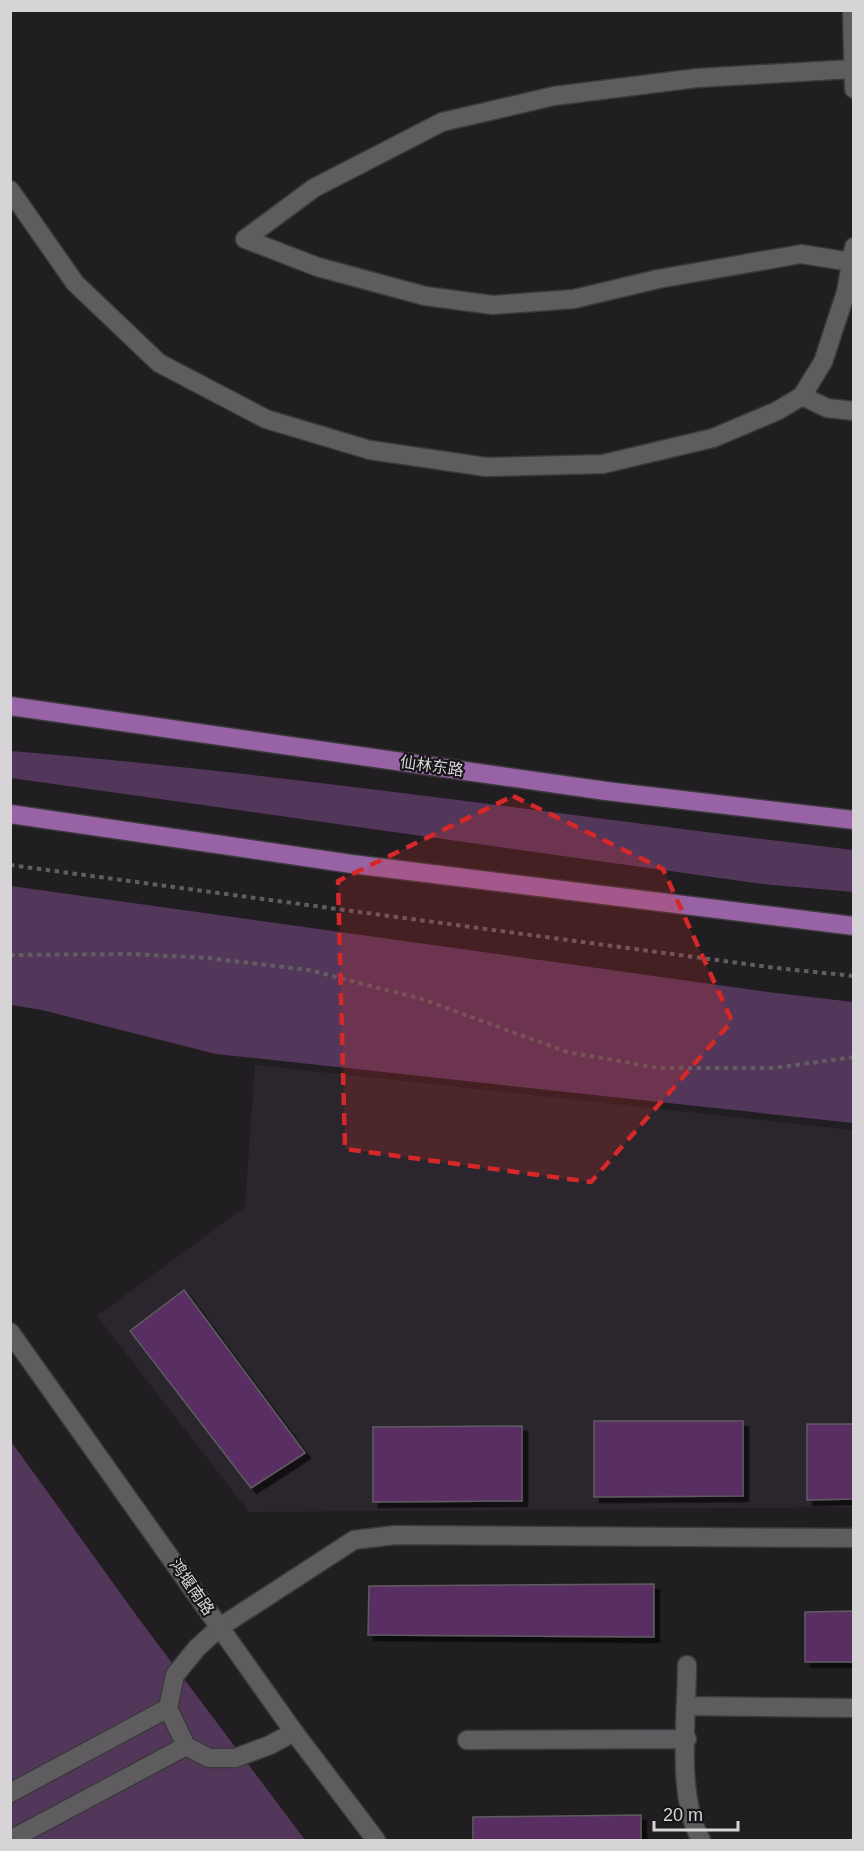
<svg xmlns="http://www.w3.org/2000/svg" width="864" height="1851" viewBox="0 0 864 1851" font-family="Helvetica,'Noto Sans SC',sans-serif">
<defs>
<filter id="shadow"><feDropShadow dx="5.5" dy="5.5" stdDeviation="0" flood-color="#0009"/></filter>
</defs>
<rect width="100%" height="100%" fill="#211e21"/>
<!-- built -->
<path fill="#2b262d" d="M255 1065 853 1130V1507L249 1512 97 1316 245 1207Z"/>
<!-- green -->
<path fill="#53375a" d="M11 751C293 774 572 817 853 850V892L762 884 11 778Z
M11 886 768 992 853 1002V1123L216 1054 42 1010 11 1005Z
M10 1440 139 1619 305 1840H11Z"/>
<!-- building -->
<path fill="#592e64" stroke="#5f5b60" stroke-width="1.5" filter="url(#shadow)" d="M184 1290 305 1453 251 1488 130 1331Z
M594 1421H743V1496L594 1497Z
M807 1424H854V1499L807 1500Z
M522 1426V1501L373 1502V1427Z
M654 1584V1637L368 1635 369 1586Z
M854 1611V1662H805V1612Z
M641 1815V1840H473V1817Z"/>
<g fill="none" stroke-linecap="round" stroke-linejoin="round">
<defs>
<path id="minor" d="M852 10 854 89
M10 190 75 283 159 363 266 419 370 450 486 467 603 464 713 438 777 411 802 396 823 362 846 292 854 247
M851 262 801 254 658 279 574 299 493 305 425 296 318 267 245 239 314 188 442 122 554 96 697 78 853 69
M802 396 827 408 854 411
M687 1665C687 1717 676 1796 701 1840
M687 1706 854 1708
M294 1732 270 1745 235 1758H209L186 1746 168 1708 175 1675 197 1648 220 1627 354 1540 395 1535 854 1538
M467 1740 687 1739
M10 1793 168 1708
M10 1840 186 1746"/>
<path id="tertiary" d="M10 1332 294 1732 376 1840"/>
<path id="primary" d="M10 706 606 791 854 820
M10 814 352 864 854 926"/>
</defs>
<!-- minor casing -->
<use href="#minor" stroke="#3b393c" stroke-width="21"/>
<!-- tertiary casing -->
<use href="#tertiary" stroke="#3b393c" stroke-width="21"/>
<!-- primary casing -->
<use href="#primary" stroke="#3b393c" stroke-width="21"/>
<!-- path -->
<path stroke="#615e61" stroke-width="4" stroke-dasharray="4.5 4.5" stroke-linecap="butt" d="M10 865 776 968 854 976
M10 955 132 954 207 958 309 970 422 999 567 1052 659 1068H773L854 1057"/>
<!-- minor -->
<use href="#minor" stroke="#5f5c60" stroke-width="18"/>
<!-- tertiary -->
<use href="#tertiary" stroke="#5f5c60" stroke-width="18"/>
<!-- primary -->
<use href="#primary" stroke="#9763a4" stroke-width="18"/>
</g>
<!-- marked area -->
<path fill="#d62828" fill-opacity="0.2" stroke="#d62828" stroke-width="4.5" stroke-dasharray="12 8" stroke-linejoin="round" d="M513 796 663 869 732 1021 591 1182 345 1149 338 881Z"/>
<g text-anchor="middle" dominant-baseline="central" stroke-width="4.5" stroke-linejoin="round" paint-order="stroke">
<!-- street labels -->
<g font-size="16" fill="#d6d4d6" stroke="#171518">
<text transform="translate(432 766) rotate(8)">仙林东路</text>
<text transform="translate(192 1587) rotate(55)">鸿堰南路</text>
</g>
</g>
<!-- border -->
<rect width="864" height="1851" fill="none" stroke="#d6d4d6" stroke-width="24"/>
<!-- scale -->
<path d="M654 1821v9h84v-9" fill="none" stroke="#d6d4d6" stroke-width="3"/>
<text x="663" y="1821" font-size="18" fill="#d6d4d6" stroke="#171518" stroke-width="4.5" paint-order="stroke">20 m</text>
</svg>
